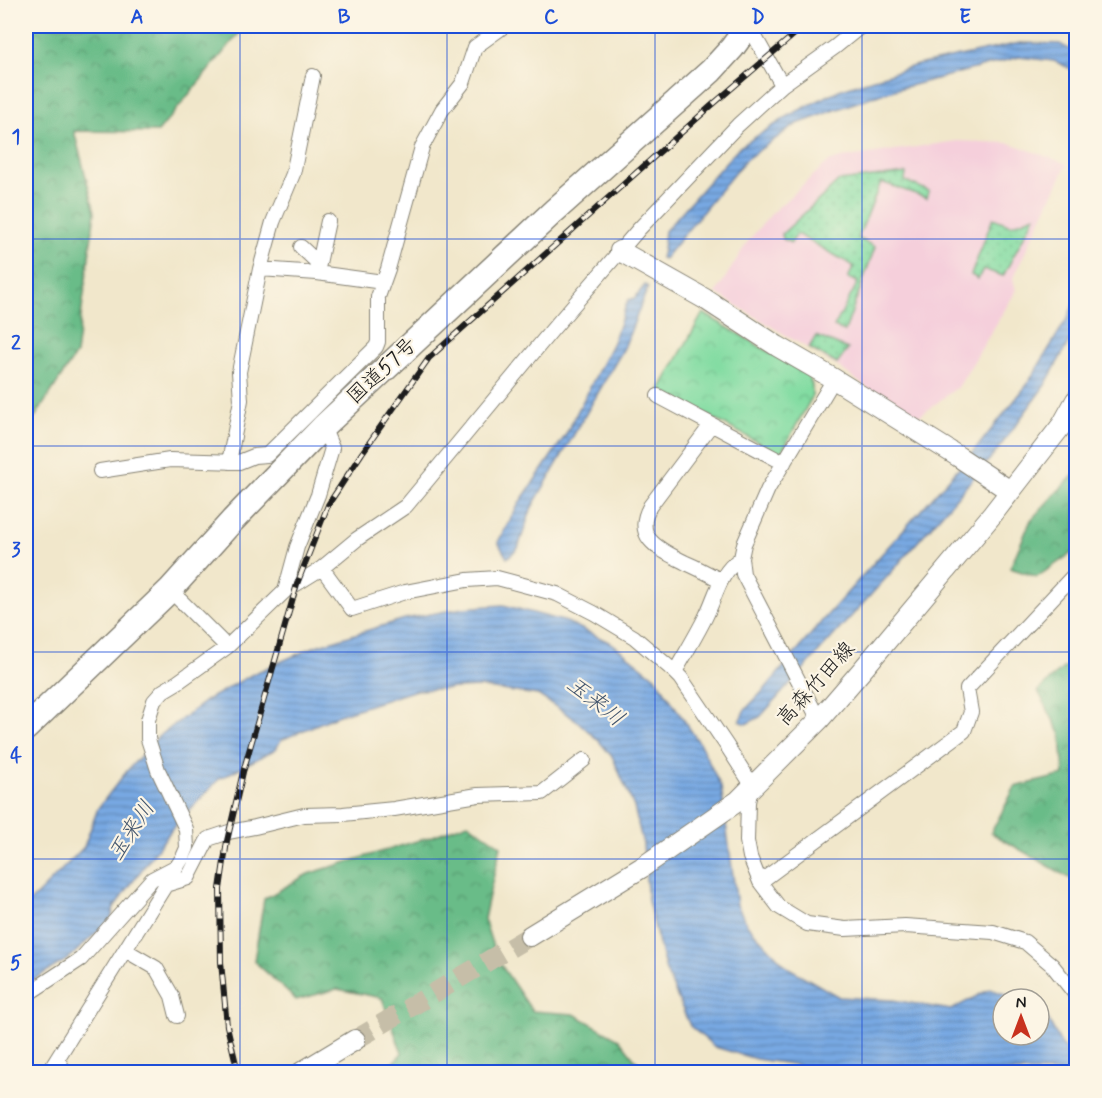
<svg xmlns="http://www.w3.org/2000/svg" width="1102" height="1098" viewBox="0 0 1102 1098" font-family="Mynerve,'Klee One',sans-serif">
<defs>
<pattern id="grass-dots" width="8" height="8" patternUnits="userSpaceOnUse" patternTransform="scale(1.5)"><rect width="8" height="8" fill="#82dca2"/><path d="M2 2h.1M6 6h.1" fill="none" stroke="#70bc8b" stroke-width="1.8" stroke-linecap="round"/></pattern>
<pattern id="forest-crowns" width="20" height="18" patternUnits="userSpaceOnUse" patternTransform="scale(1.5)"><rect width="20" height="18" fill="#69bc88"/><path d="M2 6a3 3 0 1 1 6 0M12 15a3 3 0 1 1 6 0" fill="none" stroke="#56986e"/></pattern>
<pattern id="park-crowns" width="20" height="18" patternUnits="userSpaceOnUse" patternTransform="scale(1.5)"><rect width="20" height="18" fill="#82dca2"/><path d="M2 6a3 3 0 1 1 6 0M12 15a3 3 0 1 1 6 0" fill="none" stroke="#70bc8b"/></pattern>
<pattern id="water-rules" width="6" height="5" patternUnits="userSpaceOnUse" patternTransform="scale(1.5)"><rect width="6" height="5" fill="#78a9e3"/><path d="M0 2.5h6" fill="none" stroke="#6289b7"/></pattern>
</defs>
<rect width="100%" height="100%" fill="#fcf5e5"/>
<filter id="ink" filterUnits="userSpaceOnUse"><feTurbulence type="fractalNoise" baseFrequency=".0167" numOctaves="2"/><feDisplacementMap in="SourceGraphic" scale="12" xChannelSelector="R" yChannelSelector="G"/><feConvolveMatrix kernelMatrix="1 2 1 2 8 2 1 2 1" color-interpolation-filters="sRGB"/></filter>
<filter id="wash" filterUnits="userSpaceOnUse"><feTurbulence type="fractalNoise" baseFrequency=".008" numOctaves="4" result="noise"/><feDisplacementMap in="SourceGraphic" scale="24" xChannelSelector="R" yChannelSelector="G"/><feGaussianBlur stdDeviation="1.35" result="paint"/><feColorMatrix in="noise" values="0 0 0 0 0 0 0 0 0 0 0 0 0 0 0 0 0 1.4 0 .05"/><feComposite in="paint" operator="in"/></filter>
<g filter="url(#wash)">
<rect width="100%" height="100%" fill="#f1e7cb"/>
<!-- built -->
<path fill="#f5cfdb" d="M957 141 1010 143 1067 164 1013 278 1016 291 959 386 913 421 840 368 716 293 748 241 773 212 828 162 841 158Z"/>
<!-- grass -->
<path fill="url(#grass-dots)" stroke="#4f7c5f" stroke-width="1.5" d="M906 173 905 181 929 191 927 198 881 182 858 238 875 247 845 331 834 327 858 282 848 278 854 266 797 234 791 243 783 239 782 234 839 181Z
M1035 216 1003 276 983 269 978 279 971 275 993 218 1011 225Z
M816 336 848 349 837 364 809 348Z"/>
<!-- forest -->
<path fill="url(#forest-crowns)" stroke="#426c52" stroke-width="1.5" d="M26 26H245L158 132 74 131 95 212 76 354 26 431Z
M1076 473V550L1037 577 1010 568 1031 520 1054 495Z
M1076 664V904L1075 881 991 833 1015 787 1064 775 1061 735 1038 691 1063 668Z
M468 823 501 846 489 895 484 919 497 959 532 1011 574 1014 619 1039 642 1068 656 1072H384L402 1053 382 998 337 989 296 1000 254 961 264 899 308 874 430 837Z"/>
<!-- park -->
<path fill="url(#park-crowns)" stroke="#4f7c5f" stroke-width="1.5" d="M703 313 808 375 812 385V397L782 451 776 452 660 390Z"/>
<!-- water -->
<path fill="url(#water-rules)" stroke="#4a6280" stroke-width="1.5" d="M1020 43 1060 44 1076 53V71L1054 61 1019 57 879 94 797 124 745 160 664 259 661 258 663 250 665 231 738 148 792 114 839 90 917 65Z
M645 285 648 287 624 348 532 507 518 548 507 558 498 542 520 502 565 436 613 342 628 300 635 298Z
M1076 299V329L1045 385 996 452 887 577 760 717 746 724 740 721 744 711 765 689 822 621 979 445 1027 385 1067 319Z
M503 605 567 622 613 644 656 678 700 744 721 787 737 905 748 926 787 967 839 997 893 1000 951 1010 990 989 1020 999H1003V1035H1039V1005L1041 1006 1063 1047 1075 1057 1076 1056V1072H846L756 1059 715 1047 690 1026 666 971 648 901 643 844 634 807 613 758 599 741 575 719 538 695 479 687 416 690 336 716 281 740 276 749 219 779 172 829 114 907 111 919 68 959 26 984V905L38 894 84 847 98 808 126 772 158 737 207 700 253 674 316 646 405 619 463 608Z"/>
</g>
<g filter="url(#ink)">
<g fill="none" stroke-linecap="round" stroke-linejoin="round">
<!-- secondary-tunnel -->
<path stroke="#c6bea8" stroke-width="20" stroke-dasharray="20 10" stroke-linecap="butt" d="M355 1040 530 936"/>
<defs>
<path id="street" d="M749 26 782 85
M301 247 319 264
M260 269 317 273 383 282
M317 273 328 221
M658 396 784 463
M711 425 650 506C632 539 661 550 686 563 698 568 709 574 720 580
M229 462 241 400 239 372 260 269 273 222 293 174 313 76
M100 471 170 460 239 462 254 456 267 455 376 347 378 342V297L388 269 422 147 442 110 463 83 475 47 504 26
M322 568 352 609 405 592 467 580 497 578 557 594 594 613 634 637 675 672 681 678 727 746 752 785 748 802 747 841 750 857 760 882 779 907 807 924 845 929 905 926 993 932 1025 942 1052 965 1076 995
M170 590 227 647
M285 591 297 547 318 495 332 448 323 427
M675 672C685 654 696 636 705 618 717 595 718 574 741 558
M819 720 743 574 741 558 744 544 768 489 834 379
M760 882 964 731 971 712 967 689 1073 576 1076 574
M165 885 188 878 208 839 229 832 255 827 304 815 343 814 394 809 478 795 542 793 584 760
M125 950 156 968 172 996 177 1016
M26 995 81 959 152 879 175 867
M57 1059 65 1072
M49 1072 183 857 187 848 186 829 158 770 148 739V720L154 701 163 691 178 682 227 647 285 591 322 568 357 539 406 506 552 330 639 229 738 125 782 85 835 47 861 26"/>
<path id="secondary" d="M620 251 705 299 777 346 834 379 959 457 1010 491
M530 936 641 868 738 801 819 720 863 669 992 515 1062 425 1076 400
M302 1072 355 1040"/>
<path id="highway" d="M26 728 170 590 233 520 323 427 554 211 711 71 732 48 748 26"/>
</defs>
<!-- street casing -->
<use href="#street" stroke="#868274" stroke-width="16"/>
<!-- secondary casing -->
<use href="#secondary" stroke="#868274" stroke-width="22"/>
<!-- highway casing -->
<use href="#highway" stroke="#868274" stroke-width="27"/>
<!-- street -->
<use href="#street" stroke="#fff" stroke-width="14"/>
<!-- secondary -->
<use href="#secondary" stroke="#fff" stroke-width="20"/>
<!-- highway -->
<use href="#highway" stroke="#fff" stroke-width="24"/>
<defs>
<path id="rail" d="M238 1072 227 1026 221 962 220 889 227 841 243 772 297 584 328 505 362 453 429 358 711 106 804 26"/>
</defs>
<!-- rail casing -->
<use href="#rail" stroke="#1c1c1c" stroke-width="6"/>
<!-- rail -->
<use href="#rail" stroke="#fcf5e5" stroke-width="4" stroke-dasharray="11" stroke-linecap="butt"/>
</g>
</g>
<!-- grid -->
<path fill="none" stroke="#1d4ed8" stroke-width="1.5" stroke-opacity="0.55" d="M240 26V1072M447 26V1072M655 26V1072M862 26V1072M26 239H1076M26 446H1076M26 652H1076M26 859H1076"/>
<g text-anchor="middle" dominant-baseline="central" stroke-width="4.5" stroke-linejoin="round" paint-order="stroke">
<!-- street labels -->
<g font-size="21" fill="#1c1c1c" stroke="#fcf5e5">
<text transform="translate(382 371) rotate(-43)">国道57号</text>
<text transform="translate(816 684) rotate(-48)">高森竹田線</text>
</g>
<!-- water labels -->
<g font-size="22" font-style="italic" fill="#41546c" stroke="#fcf5e5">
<text transform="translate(595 702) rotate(38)">玉来川</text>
<text transform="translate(132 831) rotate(-57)">玉来川</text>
</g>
</g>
<!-- margin -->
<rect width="1102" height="1098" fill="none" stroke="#fcf5e5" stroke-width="66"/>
<!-- north arrow -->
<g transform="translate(1021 1017)"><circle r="28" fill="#fcf5e5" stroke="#a29e95" stroke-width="1.5"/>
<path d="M0-4.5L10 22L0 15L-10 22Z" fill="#c8321e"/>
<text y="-9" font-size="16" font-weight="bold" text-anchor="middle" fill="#1c1c1c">N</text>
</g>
<rect x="33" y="33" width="1036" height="1032" fill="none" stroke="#1d4ed8" stroke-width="2"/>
<g font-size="20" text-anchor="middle" font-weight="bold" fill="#1d4ed8">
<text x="137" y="23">A</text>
<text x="344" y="23">B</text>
<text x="551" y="23">C</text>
<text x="758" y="23">D</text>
<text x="965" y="23">E</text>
<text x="16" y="143">1</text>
<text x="16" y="349">2</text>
<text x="16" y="556">3</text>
<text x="16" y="762">4</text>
<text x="16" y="969">5</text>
</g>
</svg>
